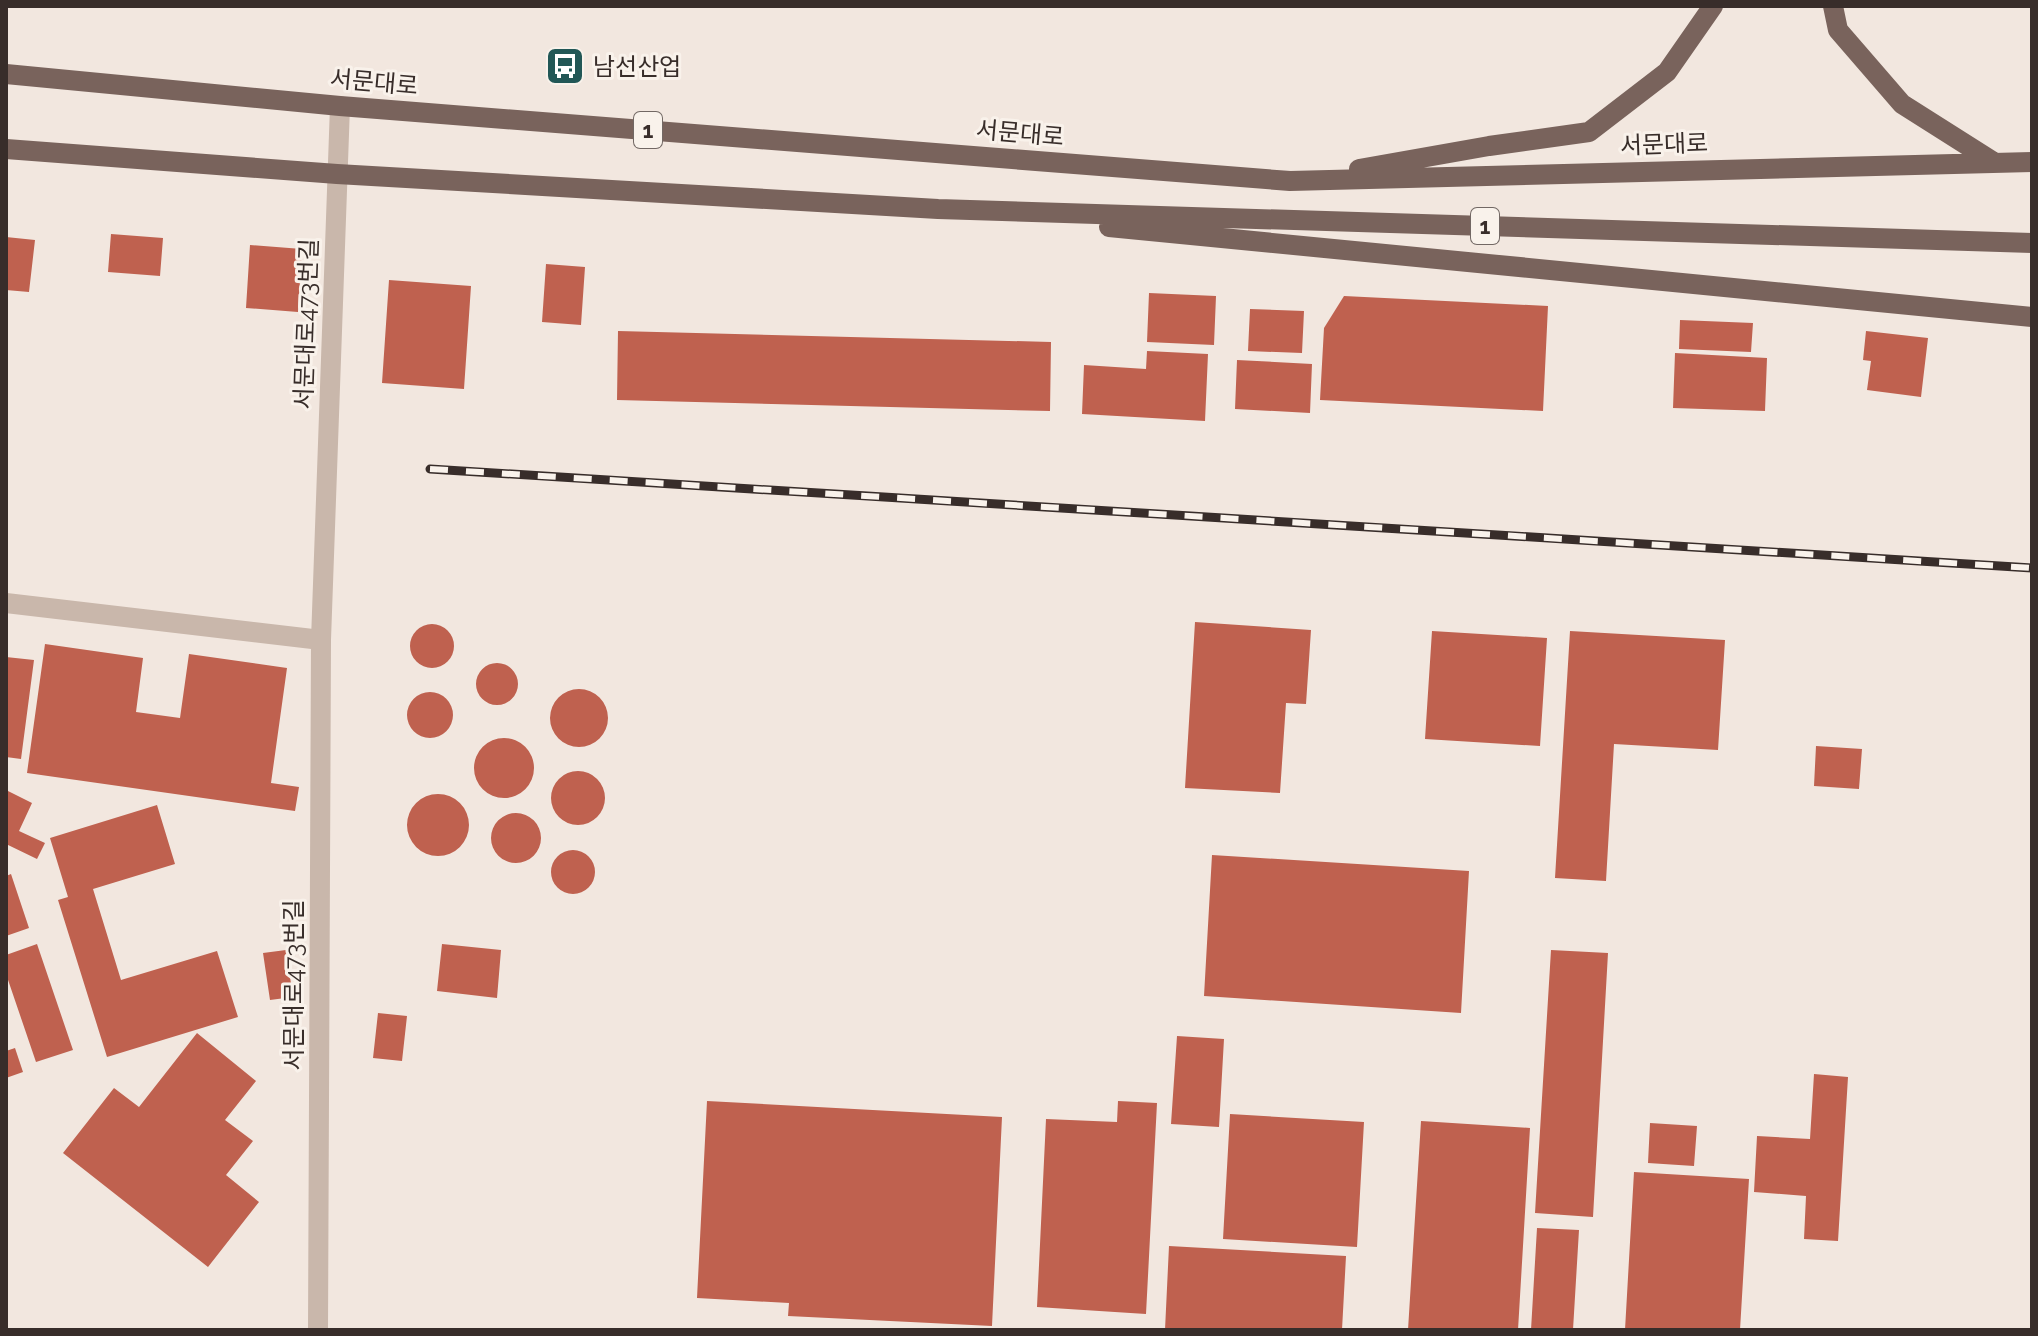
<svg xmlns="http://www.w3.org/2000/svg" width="2038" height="1336" viewBox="0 0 2038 1336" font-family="Raleway,'Noto Sans KR',sans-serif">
<rect width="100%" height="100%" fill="#f2e7df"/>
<!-- building -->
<path fill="#bf614f" d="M111 234 163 238 160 276 108 272Z
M6 237 35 240 29 292 6 290Z
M250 245 302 249 298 312 246 308Z
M546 264 585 267 581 325 542 322Z
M389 280 471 286 464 389 382 383Z
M1149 293 1216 296 1214 345 1147 342Z
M1344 296 1548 306 1543 411 1320 400 1324 328Z
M1250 309 1304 311 1302 353 1248 351Z
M1680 320 1753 323 1751 352 1679 349Z
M618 331 1051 342 1050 411 617 400Z
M1866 331 1928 338 1921 397 1867 390 1871 361 1863 360Z
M1147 351 1208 354 1205 421 1082 414 1084 365 1146 369Z
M1675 353 1767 358 1765 411 1673 408Z
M1237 360 1312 364 1310 413 1235 409Z
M1195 622 1311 630 1306 704 1286 703 1280 793 1185 788Z
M410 646a22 22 0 1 1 44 0a22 22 0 1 1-44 0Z
M1432 631 1547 638 1540 746 1425 739Z
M1570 631 1725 640 1718 750 1614 744 1606 881 1555 878Z
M45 644 143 658 136 712 180 718 189 654 287 668 271 783 299 787 295 811 27 773Z
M6 657 34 660 21 759 6 757Z
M476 684a21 21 0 1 1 42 0a21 21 0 1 1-42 0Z
M550 718a29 29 0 1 1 58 0a29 29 0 1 1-58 0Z
M407 715a23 23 0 1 1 46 0a23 23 0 1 1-46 0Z
M474 768a30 30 0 1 1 60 0a30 30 0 1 1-60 0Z
M1816 746 1862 749 1859 789 1814 786Z
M551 798a27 27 0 1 1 54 0a27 27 0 1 1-54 0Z
M6 790 32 803 19 831 45 843 37 859 6 844Z
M407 825a31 31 0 1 1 62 0a31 31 0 1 1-62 0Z
M157 805 175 864 93 889 121 980 217 951 238 1017 107 1057 58 900 68 897 50 838Z
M491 838a25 25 0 1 1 50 0a25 25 0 1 1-50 0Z
M551 872a22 22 0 1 1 44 0a22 22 0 1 1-44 0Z
M1212 855 1469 871 1461 1013 1204 996Z
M11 874 29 928 6 936V876Z
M37 944 73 1050 36 1062 6 974V955Z
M442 944 501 950 497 998 437 991Z
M286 950 293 997 270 1000 263 953Z
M1551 950 1608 953 1593 1217 1535 1213Z
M378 1013 407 1016 402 1061 373 1058Z
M197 1033 256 1081 225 1120 253 1141 226 1175 259 1202 208 1267 63 1153 114 1088 139 1107Z
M1177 1036 1224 1039 1219 1127 1171 1124Z
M15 1048 23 1072 6 1078V1051Z
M1814 1074 1848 1077 1838 1241 1804 1239 1806 1196 1754 1192 1757 1136 1810 1139Z
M707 1101 1002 1117 992 1326 788 1316 789 1303 697 1298Z
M1118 1101 1157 1103 1146 1314 1037 1307 1046 1119 1117 1122Z
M1230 1114 1364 1122 1357 1247 1223 1239Z
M1421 1121 1530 1128 1518 1330H1408Z
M1650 1123 1697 1126 1694 1166 1648 1163Z
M1634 1172 1749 1179 1740 1330H1625Z
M1537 1228 1579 1230 1573 1330H1531Z
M1169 1246 1346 1256 1342 1330H1165Z"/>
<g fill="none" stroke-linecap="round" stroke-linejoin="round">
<!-- minor -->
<path stroke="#c9b7ab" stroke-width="20" d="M6 603 321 640
M318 1330 321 640 340 106"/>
<!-- primary -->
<path stroke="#79635c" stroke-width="20" d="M1833 6 1838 30 1902 104 1992 161
M6 74 340 106 1290 181 2032 162
M6 149 337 174 938 209 2032 243
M1359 169 1489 146 1589 132 1667 72 1713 6
M1109 227 2032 317"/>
<defs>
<path id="rail" d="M430 469 2032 568"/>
</defs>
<!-- rail casing -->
<use href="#rail" stroke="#382d2a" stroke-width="9"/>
<!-- rail -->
<use href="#rail" stroke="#f9f2eb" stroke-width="6" stroke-dasharray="18" stroke-linecap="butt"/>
</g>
<!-- icons -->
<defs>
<symbol id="bus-square" viewBox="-11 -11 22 22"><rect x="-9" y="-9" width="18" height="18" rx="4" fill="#225756" stroke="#f9f2eb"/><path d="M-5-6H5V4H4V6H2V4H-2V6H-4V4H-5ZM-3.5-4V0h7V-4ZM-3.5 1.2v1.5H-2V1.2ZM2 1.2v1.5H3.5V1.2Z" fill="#fff"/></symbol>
</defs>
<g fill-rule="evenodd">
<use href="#bus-square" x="543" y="44" width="44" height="44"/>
</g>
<g text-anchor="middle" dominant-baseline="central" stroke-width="6" stroke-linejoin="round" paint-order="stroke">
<!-- shield labels -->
<g fill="#f9f2eb" stroke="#726864" stroke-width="2">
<rect x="634" y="112" width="28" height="36" rx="6"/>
<rect x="1471" y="208" width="28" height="36" rx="6"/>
</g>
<g font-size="22" font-weight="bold" fill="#382d2a">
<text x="648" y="130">1</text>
<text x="1485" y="226">1</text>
</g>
<!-- poi labels -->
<g font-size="24" fill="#382d2a" stroke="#f9f2eb" text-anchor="start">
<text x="593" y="66">남선산업</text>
</g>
<!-- street labels -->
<g font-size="24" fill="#382d2a" stroke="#f9f2eb">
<text transform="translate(374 82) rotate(5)">서문대로</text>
<text transform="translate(1020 133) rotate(5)">서문대로</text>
<text transform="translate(1664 144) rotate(-2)">서문대로</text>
<text transform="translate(306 324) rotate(-88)">서문대로473번길</text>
<text transform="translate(293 985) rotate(-90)">서문대로473번길</text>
</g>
</g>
<!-- border -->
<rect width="2038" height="1336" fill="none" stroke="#382d2a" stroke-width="16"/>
</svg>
